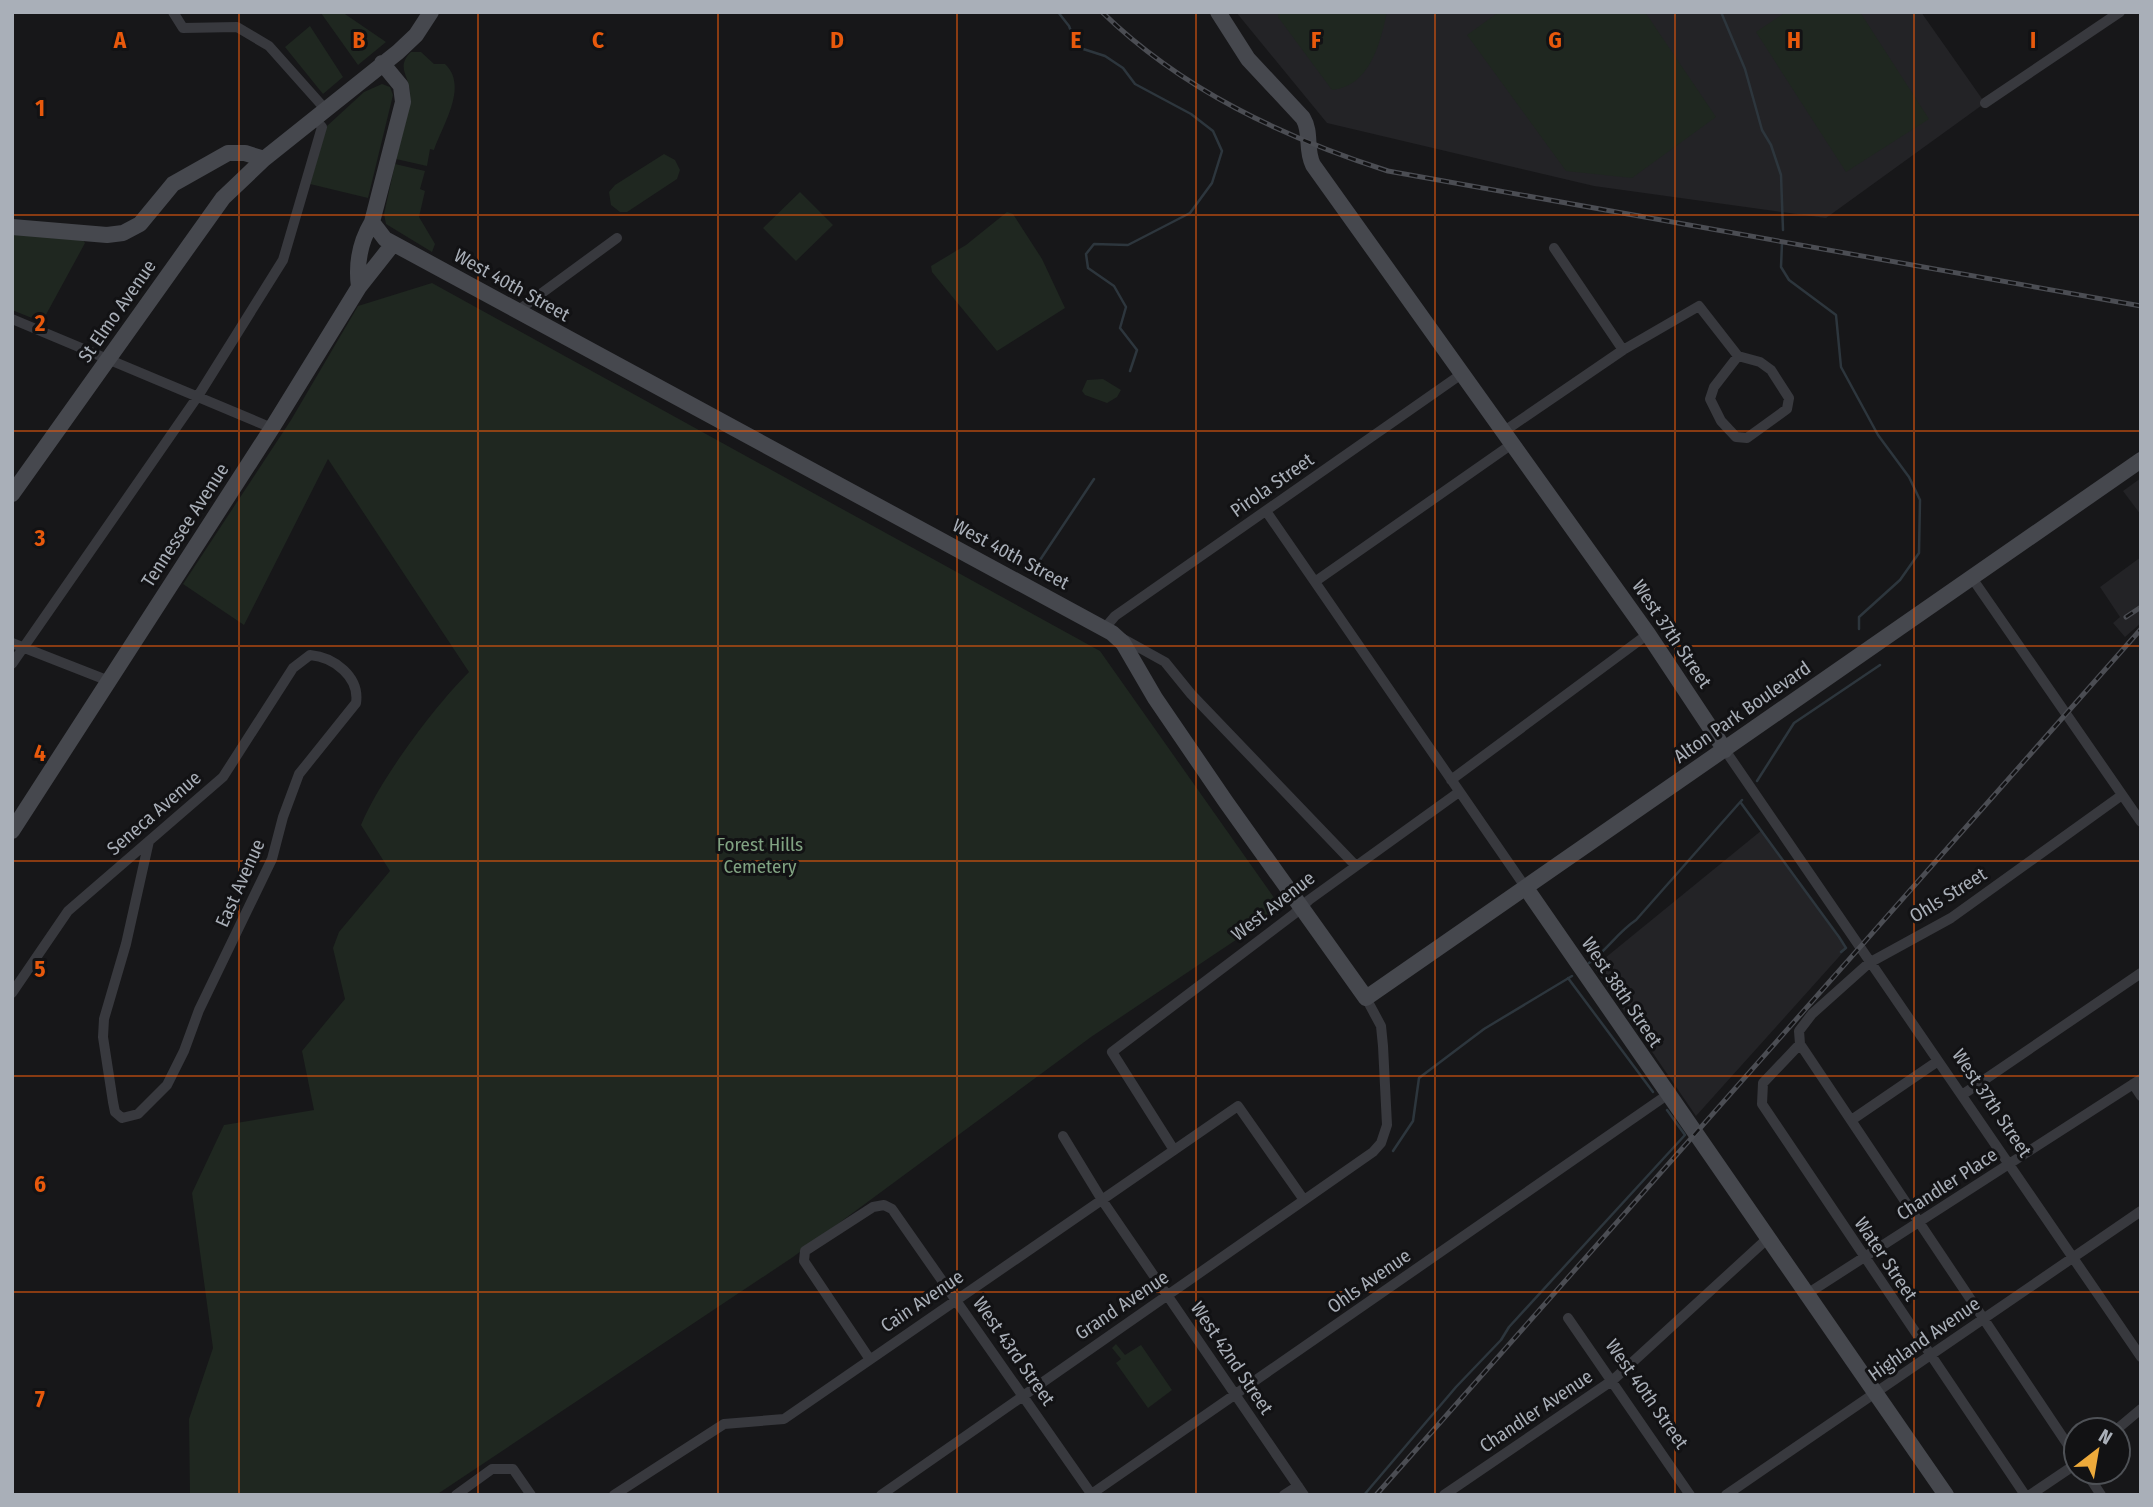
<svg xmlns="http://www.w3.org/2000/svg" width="2153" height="1507" viewBox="0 0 2153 1507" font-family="'Fira Sans Condensed',sans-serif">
<rect width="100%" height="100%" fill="#171719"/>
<!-- built -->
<path fill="#232326" d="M1236 12H1921L1985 103 1826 218 1594 186 1327 123Z
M2141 478V515L2123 491Z
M2141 557V623L2125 637 2113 623 2120 617 2100 587Z
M1762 830 1846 949 1696 1116 1594 967Z"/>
<!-- green -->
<path fill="#1f2720" d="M342 12 386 42 358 65 321 13Z
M1278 12H1387C1380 44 1370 86 1332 90L1278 17Z
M1499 12H1645L1716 117 1632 178 1566 171 1467 35Z
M1786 12H1860L1929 119 1846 172 1756 32Z
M310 26 343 77 323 94 285 47Z
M411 52H421L434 64H445C469 86 442 126 434 150L430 149 427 166 396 159C401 139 408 117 410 97 412 78 394 68 411 52Z
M382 84 390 87 393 95 368 198 310 184 327 126 364 92Z
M664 154 675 160 680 170 677 179 627 212H620L611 205 609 192 615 185Z
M395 164 425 171 420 189 425 191 419 217 435 244 432 252 386 224 384 214Z
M800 192 833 225 796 261 763 228Z
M1007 212 1013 214 1042 259 1065 308 997 351 932 272 931 266 966 245Z
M12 232 81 237 85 243 42 322 12 310Z
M432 283 1100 651 1282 909 1091 1037 793 1257 436 1495H190L189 1419 213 1348 192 1193 224 1125 314 1110 302 1051 345 999 333 948 339 932 390 871 361 825C380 779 434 707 469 672L328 459 244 625 183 584 291 420 358 306Z
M1103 379 1121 390 1117 397 1107 403 1085 395 1082 391 1087 380Z
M1116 1344 1125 1355 1141 1345 1172 1390 1148 1408 1116 1363 1121 1359 1112 1348Z"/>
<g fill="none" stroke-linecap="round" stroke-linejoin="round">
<!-- stream -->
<path stroke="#2d363d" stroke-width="2.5" d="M1058 12 1069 26 1077 47 1105 56 1123 68 1135 84 1191 114 1213 131 1222 151 1212 183 1190 213 1128 245 1094 244 1086 254 1088 268 1114 286 1126 307 1120 328 1137 350 1130 371
M1721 12 1745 69 1762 130 1771 145 1781 175 1783 230
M1782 243 1781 267 1789 280 1836 315 1841 367 1878 435 1909 477 1920 500 1919 553 1900 580 1859 617V629
M1034 569 1094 479
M1757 781 1794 723 1880 665
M1741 803 1839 937 1846 948 1841 952
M1589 963C1607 950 1618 932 1636 920L1742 800
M1568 978 1653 1092
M1393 1151 1413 1121 1419 1078 1484 1029 1572 976
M1364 1495 1456 1387 1501 1340 1509 1327 1685 1135 1667 1110"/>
<!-- street -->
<path stroke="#38393e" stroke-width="10" d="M173 12 183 28 237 27 269 46 326 110
M1985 103 2120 12
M1554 248 1623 350
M516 312 617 238
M12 319 272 428
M1503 432 1623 350 1699 306 1738 356 1760 362 1771 370 1789 398 1787 409 1747 438 1736 437 1721 421 1710 399 1714 387 1738 356
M1266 511 1526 888
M1972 578 2141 822
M1316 581 1512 444
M1104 629 1115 616 1463 373
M1120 637 1165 662 1191 694 1355 865
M12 643 109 681
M12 664 198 396 283 260 322 127 315 119
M1725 750 2141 1357
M1451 780 1648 634
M12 993 68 911 223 777 293 668 310 655C334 657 360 677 356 703L299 774 283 817 272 859 199 1010 184 1051 167 1085 138 1114 122 1118 115 1112 113 1102 103 1037 104 1019 126 944 149 841
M1800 1044 1763 1083 1762 1104 2025 1495
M2133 1084 2141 1096
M1962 1095 2141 973
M1853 1119 1938 1061
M1063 1136 1102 1200 1304 1495
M1174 1150 1112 1052 1294 914 1309 900 1459 792
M1807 1294 2141 1079
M1568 1318 1690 1495
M869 1358 804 1261 805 1251 873 1207 884 1205 892 1209 1092 1495
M2116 1430 2141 1409
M2076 1457 1800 1044 1799 1031 1812 1014 1869 963 1951 918 2122 795
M2086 1472 2101 1495
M456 1495 492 1469H513L531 1495
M614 1495 724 1424 784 1419 1238 1106 1304 1200
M881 1495 1373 1152 1381 1143 1387 1125 1383 1046 1381 1026 1366 998
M1090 1495 1667 1095
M1284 1495 1298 1486
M1444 1495 1613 1380 1767 1239
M1726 1495 2141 1211
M2030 1495 2076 1464"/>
<!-- secondary -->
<path stroke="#46484e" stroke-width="16" d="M1218 12 1248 59 1303 118C1312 133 1305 149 1313 165L1648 634 1725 750
M372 222 385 239 1112 633 1123 643 1155 698 1226 802 1366 998 2141 460
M12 227 107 235 123 233 140 224 173 184 228 153H245L264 159
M359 287C356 265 360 242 372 222L403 102 401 86 382 63
M12 494 223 198 264 159 398 52 416 35 431 12
M12 831 272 428 359 287 393 244
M1526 888 1946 1495"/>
<defs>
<path id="rail" d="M1102 12C1182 90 1283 137 1388 171L2141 306
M2126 617 2141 607
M1376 1495 2141 629"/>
</defs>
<!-- rail casing -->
<use href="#rail" stroke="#4b4d53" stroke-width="5"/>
<!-- rail -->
<use href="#rail" stroke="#121214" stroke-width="2.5" stroke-dasharray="8" stroke-linecap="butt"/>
</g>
<!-- grid -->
<path fill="none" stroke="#e8590c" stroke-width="2" stroke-opacity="0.55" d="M239 12V1495M478 12V1495M718 12V1495M957 12V1495M1196 12V1495M1435 12V1495M1675 12V1495M1914 12V1495M12 215H2141M12 431H2141M12 646H2141M12 861H2141M12 1076H2141M12 1292H2141"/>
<g text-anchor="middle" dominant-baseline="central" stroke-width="6" stroke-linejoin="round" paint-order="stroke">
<!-- street labels -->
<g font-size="19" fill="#a9afb8" stroke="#121214">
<text transform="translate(512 285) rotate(29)">West 40th Street</text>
<text transform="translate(117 311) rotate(-55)">St Elmo Avenue</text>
<text transform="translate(1272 485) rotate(-35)">Pirola Street</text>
<text transform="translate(185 525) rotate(-57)">Tennessee Avenue</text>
<text transform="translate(1011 554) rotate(28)">West 40th Street</text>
<text transform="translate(1672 634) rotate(56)">West 37th Street</text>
<text transform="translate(1742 712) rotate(-35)">Alton Park Boulevard</text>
<text transform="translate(154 813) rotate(-41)">Seneca Avenue</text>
<text transform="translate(240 883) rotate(-66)">East Avenue</text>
<text transform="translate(1948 895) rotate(-32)">Ohls Street</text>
<text transform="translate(1273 906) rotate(-38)">West Avenue</text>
<text transform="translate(1622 992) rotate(56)">West 38th Street</text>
<text transform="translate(1992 1103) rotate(56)">West 37th Street</text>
<text transform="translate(1947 1184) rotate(-33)">Chandler Place</text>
<text transform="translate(1886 1259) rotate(56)">Water Street</text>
<text transform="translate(1369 1281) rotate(-35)">Ohls Avenue</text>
<text transform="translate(922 1301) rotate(-34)">Cain Avenue</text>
<text transform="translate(1122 1305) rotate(-34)">Grand Avenue</text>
<text transform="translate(1924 1339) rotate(-35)">Highland Avenue</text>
<text transform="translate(1014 1351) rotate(55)">West 43rd Street</text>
<text transform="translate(1232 1358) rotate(56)">West 42nd Street</text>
<text transform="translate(1647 1394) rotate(55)">West 40th Street</text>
<text transform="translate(1536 1411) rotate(-34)">Chandler Avenue</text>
</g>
<!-- park labels -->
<g font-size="19" fill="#81a382" stroke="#121214">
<text x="760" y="844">Forest Hills<tspan x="760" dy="22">Cemetery</tspan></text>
</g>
</g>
<g font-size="23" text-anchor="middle" font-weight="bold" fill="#e8590c" stroke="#121214" stroke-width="6" stroke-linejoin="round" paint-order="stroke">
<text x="120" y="48">A</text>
<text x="359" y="48">B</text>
<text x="598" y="48">C</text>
<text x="837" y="48">D</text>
<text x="1076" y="48">E</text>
<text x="1316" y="48">F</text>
<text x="1555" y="48">G</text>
<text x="1794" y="48">H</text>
<text x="2033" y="48">I</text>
<text x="40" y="116">1</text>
<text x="40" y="331">2</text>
<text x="40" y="546">3</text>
<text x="40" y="761">4</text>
<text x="40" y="977">5</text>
<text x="40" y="1192">6</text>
<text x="40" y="1407">7</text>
</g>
<!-- border -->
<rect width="2153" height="1507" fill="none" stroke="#a9afb8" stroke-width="28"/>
<!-- north arrow -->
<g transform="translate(2097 1451) rotate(31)"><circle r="33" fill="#121214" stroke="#4e5156" stroke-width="2"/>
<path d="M0-5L12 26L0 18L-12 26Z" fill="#edaa3b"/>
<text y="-10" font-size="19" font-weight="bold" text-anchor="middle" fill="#a9afb8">N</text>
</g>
</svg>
